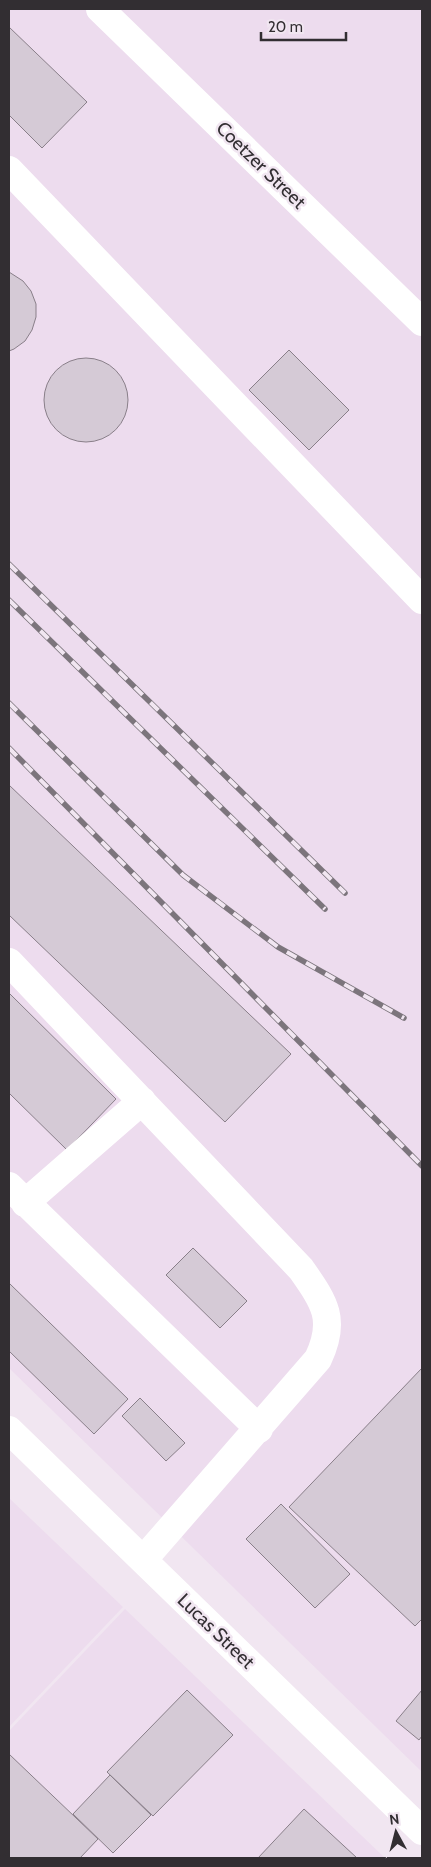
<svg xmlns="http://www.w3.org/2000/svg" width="431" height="1867" viewBox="0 0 431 1867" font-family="Cabin,sans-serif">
<rect width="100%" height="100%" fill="#f1e6f1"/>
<!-- built -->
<path fill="#eddcee" d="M9 9H422V1772L9 1368Z
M9 1498 123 1607 9 1727Z
M125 1609 385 1858H9V1731Z"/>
<!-- building -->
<path fill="#d5cad6" stroke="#897f89" d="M9 27 87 102 42 148 9 115Z
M9 272 23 281 31 291 36 304V317L32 330 25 341 14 349 9 351Z
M289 350 349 410 309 450 249 390Z
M44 400a42 42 0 1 1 84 0a42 42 0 1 1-84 0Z
M9 785 291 1054 225 1122 9 915Z
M9 993 116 1099 67 1150 9 1093Z
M193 1248 247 1301 220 1328 166 1275Z
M9 1283 128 1399 94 1434 9 1351Z
M422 1368V1619L415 1626 289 1507Z
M140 1398 185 1443 166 1461 122 1416Z
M281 1504 350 1574 315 1608 246 1539Z
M187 1690 233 1735 153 1816 107 1772Z
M422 1690V1736L419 1740 396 1721Z
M9 1754 98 1839 80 1858H9Z
M110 1775 151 1815 113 1853 73 1814Z
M304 1809 357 1858H258Z"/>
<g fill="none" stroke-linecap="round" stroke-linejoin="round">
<!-- minor -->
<path stroke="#fff" stroke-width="28" d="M100 9 422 322
M9 170 422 600
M9 962 301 1269C324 1302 337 1319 318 1359L143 1560
M9 1186 259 1429
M25 1203 142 1101
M9 1430 422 1831"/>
<defs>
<path id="rail" d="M9 564 345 893
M9 600 325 909
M9 703 183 875 278 947 404 1018
M9 748 422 1166"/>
</defs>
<!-- rail casing -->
<use href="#rail" stroke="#7c757c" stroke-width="5.5"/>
<!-- rail -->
<use href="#rail" stroke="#f1e6f1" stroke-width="4" stroke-dasharray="11" stroke-linecap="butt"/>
</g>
<g text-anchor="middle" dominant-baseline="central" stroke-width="5" stroke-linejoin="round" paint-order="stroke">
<!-- street labels -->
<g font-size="19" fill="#322e32" stroke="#f1e6f1">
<text transform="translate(261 165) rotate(44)">Coetzer Street</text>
<text transform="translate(216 1631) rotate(44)">Lucas Street</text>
</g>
</g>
<!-- border -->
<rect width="431" height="1867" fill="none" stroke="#322e32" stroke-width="20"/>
<!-- north arrow -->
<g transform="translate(396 1832) rotate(353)" stroke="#f1e6f1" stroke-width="4" paint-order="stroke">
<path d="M0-4L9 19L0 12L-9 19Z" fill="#322e32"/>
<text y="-8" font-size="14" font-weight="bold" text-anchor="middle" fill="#322e32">N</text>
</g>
<!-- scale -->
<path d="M261 32v8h85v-8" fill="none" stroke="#322e32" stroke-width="2.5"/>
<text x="268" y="32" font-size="15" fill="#322e32" stroke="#f1e6f1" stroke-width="4" paint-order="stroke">20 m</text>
</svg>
